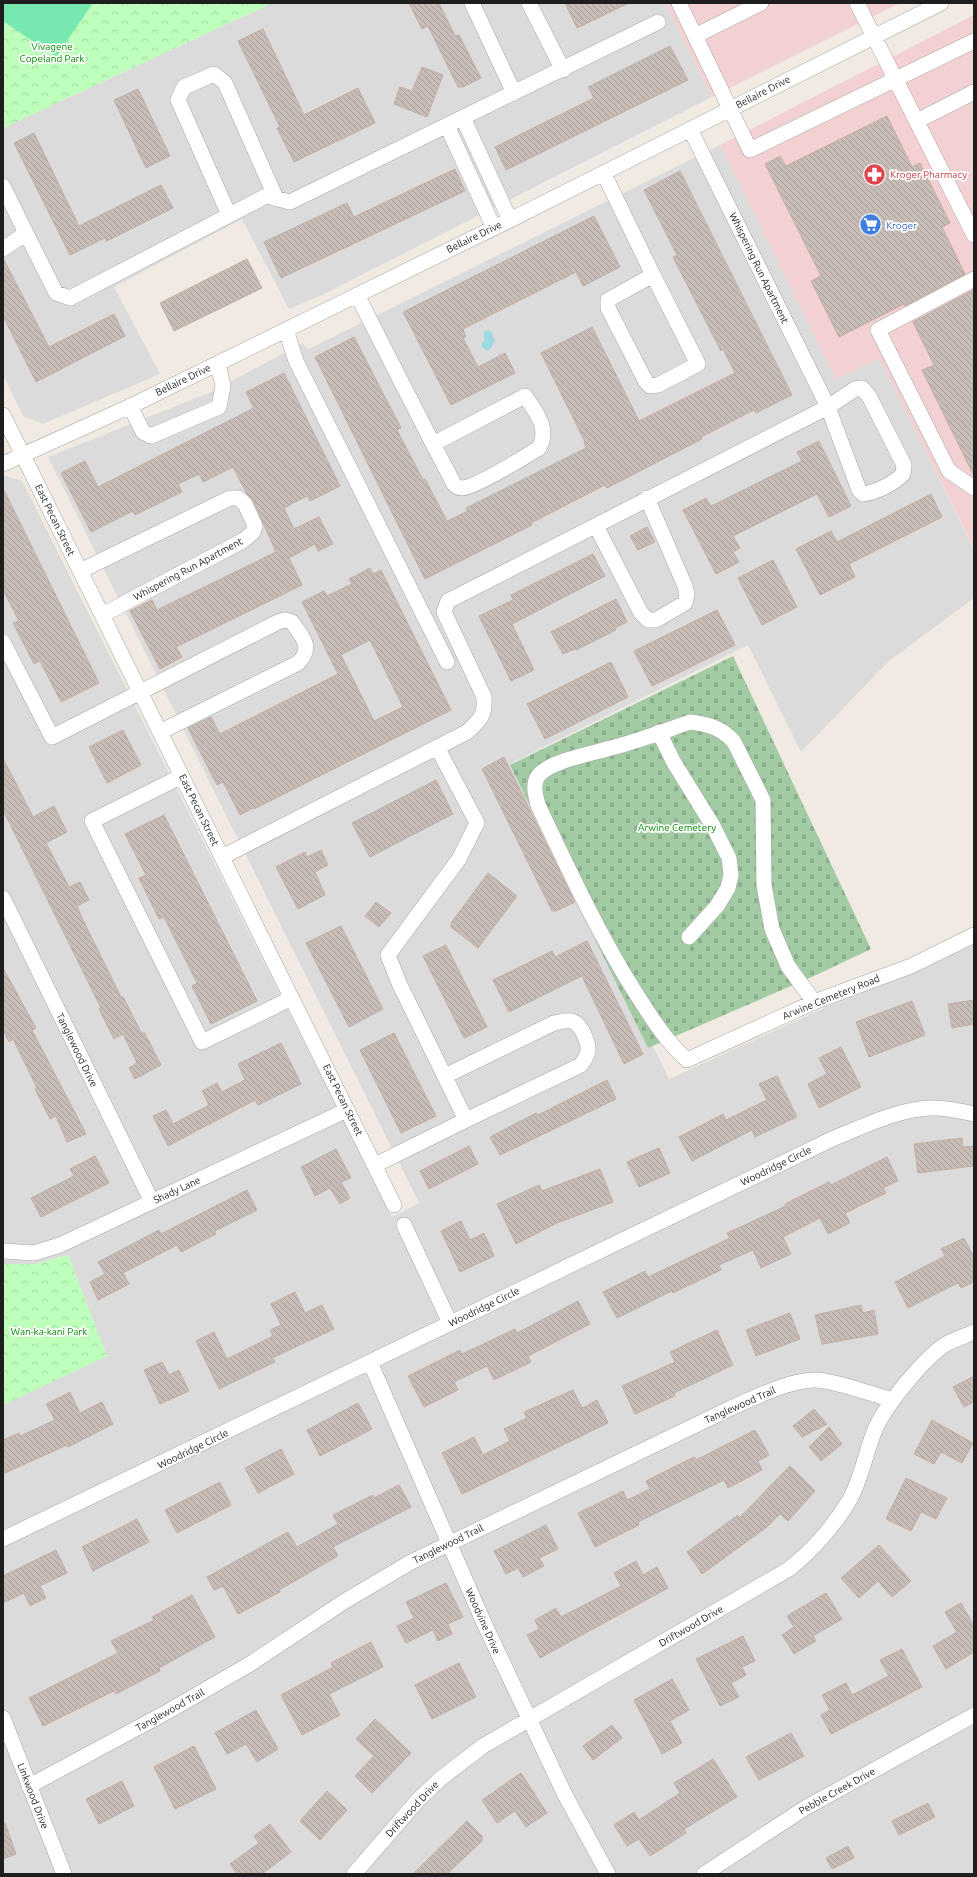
<svg xmlns="http://www.w3.org/2000/svg" width="977" height="1877" viewBox="0 0 977 1877" font-family="Ubuntu,sans-serif">
<defs>
<pattern id="cemetery-stones" width="16" height="16" patternUnits="userSpaceOnUse"><rect width="16" height="16" fill="#a2cba4"/><path d="M2 7V4a2 2 0 0 1 4 0v3zM10 15v-3a2 2 0 0 1 4 0v3z" fill="#8bae8d"/></pattern>
<pattern id="park-crowns" width="20" height="18" patternUnits="userSpaceOnUse"><rect width="20" height="18" fill="#bdffbb"/><path d="M2 6a3 3 0 1 1 6 0M12 15a3 3 0 1 1 6 0" fill="none" stroke="#a2daa0"/></pattern>
<pattern id="building-back-hatch" width="6" height="6" patternUnits="userSpaceOnUse"><rect width="6" height="6" fill="#c8bcb6"/><path d="M-1 5l2 2M0 0l6 6M5-1l2 2" fill="none" stroke="#aba19c"/></pattern>
</defs>
<rect width="100%" height="100%" fill="#f0eae3"/>
<!-- residential -->
<path fill="#dcdbdb" d="M272 3H665L712 97 322 295 289 309 242 219 114 287 160 374 43 424 23 416 3 375V128Z
M720 145 836 379 879 357 974 549V598L889 661 801 752 748 645 512 763 669 1079 974 939V1874H3V1405L106 1355 68 1255 35 1264H3V475L22 481 392 1217 419 1203 48 457 211 392 303 343 307 350Z"/>
<!-- commercial -->
<path fill="#f3d0d2" d="M665 3H900L712 97Z
M974 15V548L879 358 836 379 720 145Z"/>
<!-- cemetery -->
<path fill="url(#cemetery-stones)" d="M733 656 871 949 814 976 648 1048 510 765Z"/>
<!-- park -->
<path fill="url(#park-crowns)" d="M3 3H272L3 128Z
M68 1255 107 1356 3 1405V1264H35Z"/>
<!-- pitch -->
<path fill="#78e8b1" d="M3 3H93L56 57 3 21Z"/>
<!-- water -->
<path fill="#9fdae2" d="M488 330 491 331 495 341 491 348 487 351 481 346 484 340 483 333Z"/>
<!-- building -->
<path fill="url(#building-back-hatch)" stroke="#c3aea4" fill-rule="evenodd" d="M409 3H439L455 36 459 35 481 78 463 87H458L428 26 422 29Z
M565 3H629L577 28Z
M263 29 304 115 358 88 375 123 294 162 277 128 280 127 238 41Z
M670 46 688 80 506 170 495 147 594 98 588 87Z
M422 67 443 75 427 117 394 104 400 87 412 91Z
M138 89 170 156 146 168 114 100Z
M887 116 912 167 920 163 950 223 942 227 965 274 905 306 904 304 839 337 811 281 821 276 765 164 780 156 786 166Z
M34 133 79 226 161 185 173 208 107 241 105 238 70 255 14 143Z
M455 169 465 191 281 278 264 242 347 203 354 217Z
M680 171 792 395 756 413 754 410 701 437 702 439 607 488 605 485 531 523 532 525 425 579 315 357 354 337 401 428 397 430 423 480 425 479 447 521 468 511 466 508 586 448 584 443 585 442 541 353 592 327 639 421 735 373 723 349 721 351 673 257 677 255 644 190Z
M594 216 620 267 583 286 576 272 463 329 466 337 463 338 478 367 505 353 515 373 451 405 403 312Z
M3 258 49 347 114 314 125 336 36 382 3 316Z
M247 259 262 288 174 331 160 303Z
M973 290 974 292V476L922 370 934 365 913 322Z
M284 373 340 486 310 501 307 496 284 508 294 529 319 517 333 544 318 551 315 544 289 558 302 585 176 647 182 657 160 669 130 611 152 600 157 610 276 552 253 500 247 494 233 467 203 482 199 474 178 484 182 492 135 515 133 511 91 532 61 473 85 461 98 487 254 408 246 392Z
M819 441 851 506 829 517 817 494 733 536 740 548 733 552 739 562 716 574 683 510 706 498 711 506 802 461 797 452Z
M3 488 99 683 61 702 40 661 34 664 13 623 19 621 3 590Z
M931 494 942 517 849 564 855 577 820 595 796 549 831 531 837 542Z
M647 527 655 542 638 550 630 536Z
M593 554 605 576 512 624 534 670 511 681 479 616 513 600 511 595Z
M773 560 797 607 762 625 738 578Z
M370 568 373 574 381 570 451 710 254 809 253 808 240 815 223 782 217 785 188 728 211 717 220 734 338 674 302 602 324 591 327 596 352 584 349 579ZM370 640 403 707 374 721 341 655Z
M616 599 627 622 615 628 616 630 576 650 575 649 563 654 551 632Z
M717 610 735 645 652 686 634 651Z
M611 662 628 697 545 739 527 704Z
M123 730 141 765 107 783 89 747Z
M504 757 575 902 556 911H552L482 769Z
M3 758 33 817 54 806 67 832 46 843 69 887 80 882 89 900 77 906 82 918 121 997H123L142 1034 144 1032 161 1065 135 1079 129 1068 137 1063 123 1034 114 1039 99 1009 101 1008 3 810Z
M436 780 453 814 370 857 352 823Z
M164 815 257 1001 211 1024 192 986 197 983 164 917 159 919 139 878 146 875 125 834Z
M321 850 328 865 315 872 325 895 298 909 276 867 305 852 307 857Z
M488 873 517 896 478 948 451 927V923Z
M376 902 391 913 379 927 365 916Z
M341 926 383 1009 349 1027 306 943Z
M587 941 643 1054 624 1064 582 976 509 1012 493 980 552 951 555 957Z
M446 945 487 1027 464 1038 423 956Z
M3 968 36 1028 32 1030 86 1134 67 1142 56 1116 50 1119 35 1089 37 1088 13 1039 9 1042 3 1030Z
M974 1000V1024L952 1028 948 1004Z
M912 1001 925 1035 869 1057 856 1022Z
M394 1033 436 1116 401 1133 360 1050Z
M281 1043 301 1084 258 1105 255 1100 168 1146 153 1116 166 1110 173 1124 209 1105 202 1091 217 1083 222 1092 245 1080 238 1064Z
M841 1047 861 1087 819 1108 808 1084 827 1074 819 1058Z
M777 1076 797 1117 755 1137 752 1130 692 1161 679 1137 723 1114 726 1120 767 1100 759 1084Z
M607 1080 616 1099 500 1155 490 1137 536 1113 538 1115Z
M962 1138 963 1147 974 1146V1166L918 1173 914 1144Z
M469 1146 478 1164 429 1189 420 1171Z
M659 1148 670 1173 639 1187 627 1162Z
M336 1149 351 1178 341 1182 350 1198 340 1204 330 1188 315 1196 301 1167Z
M95 1156 109 1183 41 1217 31 1198 74 1176 70 1169Z
M887 1157 898 1181 883 1188 886 1193 845 1213 850 1223 828 1234 820 1218 783 1237 791 1254 761 1268 753 1250 719 1265 721 1270 673 1293 672 1291 617 1318 603 1292 645 1271 648 1277 730 1238 727 1233 786 1206 785 1204 829 1182 831 1185Z
M600 1169 613 1202 557 1223 516 1244 497 1204 539 1185 542 1191Z
M247 1190 257 1210 215 1231 216 1234 181 1252 177 1245 123 1273 129 1284 98 1300 90 1282 105 1274 98 1262 159 1230 161 1234Z
M461 1221 470 1240 484 1233 494 1256 460 1272 441 1231Z
M964 1238 974 1257V1282L961 1288 958 1283 908 1308 895 1282 945 1256 941 1249Z
M295 1292 305 1313 322 1305 334 1329 272 1358 275 1362 219 1389 196 1341 214 1332 227 1359 273 1336 270 1330 281 1325 271 1304Z
M578 1301 590 1324 528 1356 531 1362 494 1380 487 1366 454 1382 458 1390 424 1407 408 1376 460 1350 462 1354 515 1329 517 1333Z
M861 1305 863 1313 874 1310 878 1334 822 1344 815 1315Z
M790 1313 800 1339 756 1356 746 1330Z
M717 1330 733 1365 674 1393 675 1396 635 1414 622 1386 675 1362 670 1352Z
M162 1362 169 1375 179 1370 189 1391 160 1404 144 1370Z
M974 1376V1402L964 1407 953 1387Z
M573 1390 582 1408 597 1400 608 1423 462 1494 442 1453 474 1437 483 1455 510 1441 504 1429 527 1418 524 1412Z
M70 1392 80 1413 102 1402 113 1424 68 1447 67 1445 3 1474V1440L19 1433 20 1436 55 1420 46 1404Z
M358 1403 372 1429 320 1456 307 1430Z
M814 1409 827 1424 802 1437 793 1426Z
M932 1420 973 1443 962 1463 941 1452 934 1464 914 1454Z
M829 1427 842 1444 821 1461 809 1447Z
M755 1430 769 1455 758 1461 762 1470 728 1488 724 1480 638 1522 639 1525 595 1547 578 1513 623 1491 627 1500 650 1489 646 1481 694 1457 696 1460Z
M281 1449 294 1474 258 1493 245 1468Z
M790 1466 815 1491 788 1521 780 1514 767 1527 702 1574 687 1552 738 1515 739 1518Z
M906 1478 947 1498 936 1519 921 1512 911 1531 886 1519Z
M220 1482 231 1505 177 1533 165 1510Z
M399 1485 411 1507 333 1547 338 1556 279 1590 280 1592 238 1614 223 1586 214 1590 207 1577 288 1532 297 1547 338 1524 333 1515 373 1495 374 1498Z
M137 1519 149 1542 93 1571 82 1547Z
M546 1525 558 1549 539 1558 544 1566 523 1577 518 1568 506 1574 494 1551Z
M879 1545 911 1581 892 1597 878 1581 859 1598 841 1578Z
M56 1550 67 1573 40 1586 46 1598 30 1606 24 1593 3 1603V1576Z
M636 1561 643 1575 657 1567 668 1588 540 1658 527 1635 539 1629 535 1620 556 1608 561 1617 621 1586 614 1573Z
M446 1583 463 1617 448 1624 452 1634 438 1641 433 1630 406 1643 397 1626 414 1618 406 1602Z
M826 1593 842 1619 813 1636 816 1641 794 1654 782 1635 794 1627 787 1616Z
M192 1595 215 1637 159 1668 160 1671 116 1694 114 1691 43 1726 29 1698 118 1653 111 1641 154 1620 152 1617Z
M961 1603 974 1626V1652L946 1669 933 1646 957 1632 945 1612Z
M743 1636 755 1661 742 1667 746 1675 731 1683 739 1697 720 1706 696 1659Z
M371 1642 383 1667 329 1694 340 1715 302 1735 281 1695 333 1667 331 1663Z
M902 1649 922 1687 831 1734 821 1715 830 1710 822 1695 846 1683 852 1695 889 1676 880 1660Z
M459 1663 476 1697 432 1719 415 1685Z
M672 1679 689 1710 670 1721 682 1743 662 1754 634 1700Z
M256 1710 278 1749 257 1762 246 1744 227 1754 215 1733Z
M375 1719 411 1753 372 1793 355 1776 374 1756 356 1739Z
M612 1725 622 1738 593 1760 583 1746Z
M791 1733 804 1756 759 1780 746 1757Z
M194 1746 216 1789 175 1809 154 1767Z
M713 1759 737 1797 684 1829 686 1833 650 1856 639 1839 627 1846 614 1825 634 1812 639 1820 680 1793 674 1783Z
M521 1773 547 1813 526 1827 515 1811 497 1823 482 1800Z
M122 1781 134 1806 99 1824 86 1799Z
M327 1791 347 1810 320 1840 300 1821Z
M928 1803 935 1817 899 1835 892 1821Z
M467 1821 482 1836V1841L447 1874H413Z
M3 1823H5L16 1854 3 1859Z
M270 1824 291 1852 262 1874H237L230 1864 259 1843 254 1836Z
M848 1846 854 1858 832 1869 826 1858Z"/>
<g fill="none" stroke-linecap="round" stroke-linejoin="round">
<defs>
<path id="minor" d="M472 3 514 93
M529 3 563 70
M679 3 750 150 974 41
M857 3 974 235
M695 36 761 3
M463 118 510 220
M917 121 974 92
M447 126 494 228
M604 174 653 275
M3 186 26 233 3 249
M229 215 178 100 184 87 214 74 225 83 276 198
M26 233 56 293 70 298 266 196 290 202 658 22
M653 275 698 364 658 385 650 386 646 382 608 308V300Z
M974 279 878 330 949 471 974 488
M357 295 433 444
M286 330 296 361 447 662
M862 388 869 396 904 465 903 474C893 484 877 492 863 494L859 490 828 407 855 389Z
M525 396C536 412 550 429 539 448 526 456 475 488 462 488 459 488 456 486 454 484L433 444Z
M130 406 143 432 151 436 219 407 223 386 218 363
M3 415 394 1205
M3 464 133 405 510 220 941 3
M596 526 641 613 648 620H656L685 603 687 595 685 586 647 498
M80 571 230 498H238L245 504 255 526 253 532 244 540 102 615
M3 642 52 737 278 622 285 620 292 622C302 637 314 647 298 663L160 732
M659 732 673 761 713 826 729 858 731 875 728 888 717 906 689 937
M182 776 92 821 202 1042 292 998
M222 857 467 732C481 719 485 716 484 697L444 612 448 601 828 407 690 129
M3 898 152 1202
M814 1002 788 966 772 929 764 885 763 800 734 742C722 728 708 724 690 722 664 731 638 741 611 748 594 753 549 761 538 776 532 785 536 796 538 805 568 868 598 933 635 992 651 1017 665 1040 687 1060L814 1002 911 966 974 935
M445 1076 554 1023C560 1022 566 1020 572 1021 581 1024 589 1043 588 1051 587 1057 584 1060 581 1065L466 1120
M375 1165 466 1120 399 983 388 955 459 859 477 823 437 747
M404 1225 450 1323
M3 1251 34 1253 60 1245 347 1110
M370 1362 484 1623 565 1795 608 1874
M3 1539 830 1140C859 1128 902 1107 934 1108 948 1108 961 1111 974 1114
M3 1718 64 1874
M29 1786 167 1712 250 1664 345 1601 411 1562 731 1408C757 1397 784 1382 813 1380 831 1379 873 1395 893 1400
M354 1874 418 1800 440 1779 483 1746 789 1569C813 1550 833 1527 849 1501 861 1480 865 1455 874 1432 883 1408 924 1358 946 1344 955 1339 965 1336 974 1332
M704 1874 805 1808 974 1715"/>
</defs>
<!-- minor casing -->
<use href="#minor" stroke="#a5a5a5" stroke-width="16"/>
<!-- minor -->
<use href="#minor" stroke="#fff" stroke-width="15"/>
</g>
<!-- icons -->
<defs>
<symbol id="pharmacy-disc" viewBox="-11 -11 22 22"><circle r="9.5" fill="#e0444e" stroke="#fff"/><path d="M-2-6h4v4h4v4h-4v4h-4v-4h-4v-4h4Z" fill="#fff"/></symbol>
<symbol id="supermarket-disc" viewBox="-11 -11 22 22"><circle r="9.5" fill="#3f7fe0" stroke="#fff"/><path d="M-6-5.5h2.5l.6 2H6L4.5 2H-2.5L-4.4-4H-6ZM-1.5 3.2a1.3 1.3 0 1 0 .1 0ZM3 3.2a1.3 1.3 0 1 0 .1 0Z" fill="#fff"/></symbol>
</defs>
<g fill-rule="evenodd">
<use href="#pharmacy-disc" x="862" y="162" width="25" height="25"/>
<use href="#supermarket-disc" x="858" y="212" width="25" height="25"/>
</g>
<g text-anchor="middle" dominant-baseline="central" stroke-width="3.5" stroke-linejoin="round" paint-order="stroke">
<!-- park labels -->
<g font-size="10" fill="#038800" stroke="#fff">
<text x="52" y="46">Vivagene<tspan x="52" dy="12">Copeland Park</tspan></text>
<text x="677" y="827">Arwine Cemetery</text>
<text x="49" y="1331">Wan-ka-kani Park</text>
</g>
<!-- street labels -->
<g font-size="10" fill="#1e1e1e" stroke="#fff">
<text transform="translate(763 92) rotate(-27)">Bellaire Drive</text>
<text transform="translate(474 237) rotate(-26)">Bellaire Drive</text>
<text transform="translate(759 268) rotate(64)">Whispering Run Apartment</text>
<text transform="translate(183 380) rotate(-26)">Bellaire Drive</text>
<text transform="translate(55 520) rotate(64)">East Pecan Street</text>
<text transform="translate(188 569) rotate(-28)">Whispering Run Apartment</text>
<text transform="translate(199 810) rotate(64)">East Pecan Street</text>
<text transform="translate(831 997) rotate(-22)">Arwine Cemetery Road</text>
<text transform="translate(77 1050) rotate(64)">Tanglewood Drive</text>
<text transform="translate(343 1100) rotate(64)">East Pecan Street</text>
<text transform="translate(776 1166) rotate(-26)">Woodridge Circle</text>
<text transform="translate(177 1190) rotate(-25)">Shady Lane</text>
<text transform="translate(484 1307) rotate(-26)">Woodridge Circle</text>
<text transform="translate(740 1405) rotate(-24)">Tanglewood Trail</text>
<text transform="translate(193 1449) rotate(-26)">Woodridge Circle</text>
<text transform="translate(448 1544) rotate(-26)">Tanglewood Trail</text>
<text transform="translate(483 1621) rotate(66)">Woodvine Drive</text>
<text transform="translate(691 1626) rotate(-30)">Driftwood Drive</text>
<text transform="translate(170 1710) rotate(-29)">Tanglewood Trail</text>
<text transform="translate(837 1791) rotate(-29)">Pebble Creek Drive</text>
<text transform="translate(33 1796) rotate(69)">Linkwood Drive</text>
<text transform="translate(412 1809) rotate(-47)">Driftwood Drive</text>
</g>
<!-- health labels -->
<g font-size="10" fill="#be3a42" stroke="#fff" text-anchor="start">
<text x="890" y="174">Kroger Pharmacy</text>
</g>
<!-- shop labels -->
<g font-size="10" fill="#366cbe" stroke="#fff" text-anchor="start">
<text x="886" y="225">Kroger</text>
</g>
</g>
<!-- border -->
<rect width="977" height="1877" fill="none" stroke="#1e1e1e" stroke-width="8"/>
</svg>
